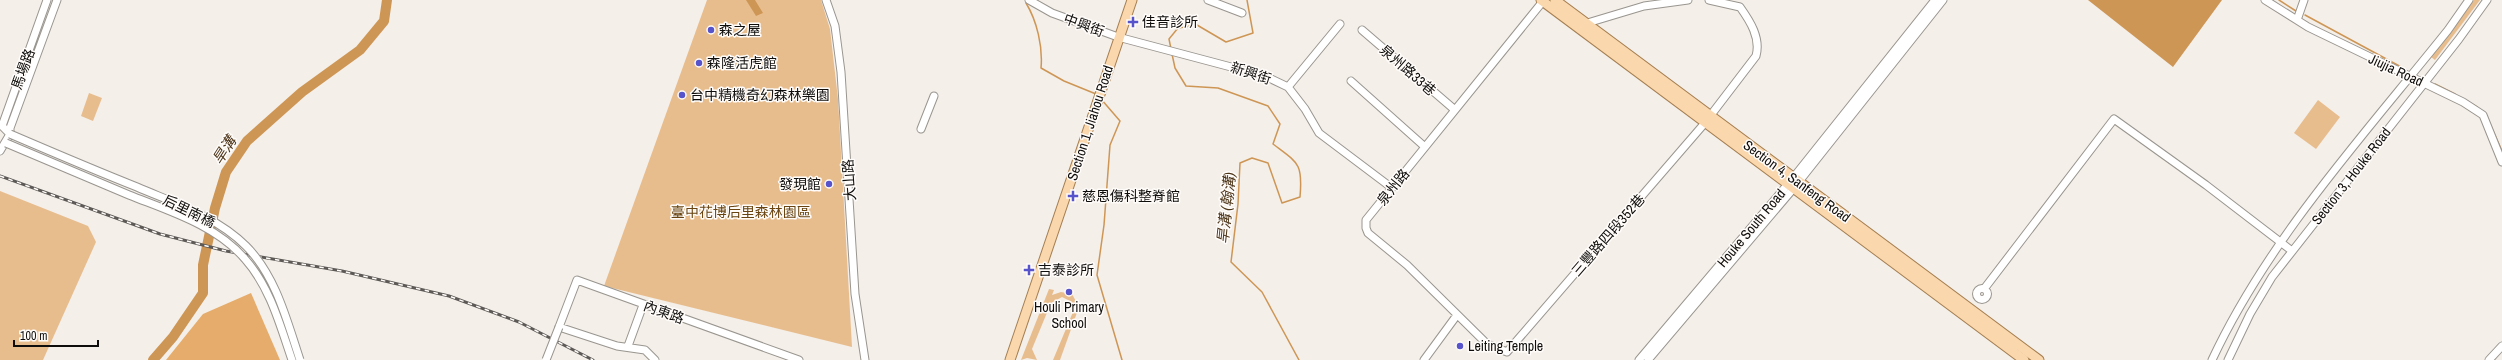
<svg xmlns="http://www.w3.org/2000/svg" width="2502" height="360" viewBox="0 0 2502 360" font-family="'Archivo Narrow','Noto Sans TC',sans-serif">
<rect width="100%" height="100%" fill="#f4efe9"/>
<!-- green -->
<path fill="#e8bd8e" d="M707 0H821L830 29 838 99 852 347 604 286Z
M2474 0H2480L2435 60 2431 57Z
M89 93 102 98 93 121 81 116Z
M2318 100 2340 117 2316 149 2294 133Z
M0 191 88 226 96 242 43 360H0Z
M1049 289 1054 290 1052 295 1061 292 1072 294 1079 307 1060 360H1053L1073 312 1070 301 1062 297 1051 303 1032 349 1037 360 1027 358 1021 360Z"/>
<!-- forest -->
<path fill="#e5ac6b" d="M251 293 280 360H166L203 314Z"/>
<!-- water -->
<path fill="#ce9655" d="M746 0H755L763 13 756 16Z
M2088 0H2222L2173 67Z"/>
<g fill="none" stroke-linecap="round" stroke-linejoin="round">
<!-- stream -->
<path stroke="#ce9655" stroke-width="1.5" d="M2279 0 2296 11
M1026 3C1037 21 1043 47 1041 68L1064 81 1096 94
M2305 15 2403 68
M1171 49 1169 39 1178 28 1197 25 1226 42 1253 33 1247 0
M1172 54 1175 68 1186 86 1218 88 1268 106 1280 124 1273 144C1298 163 1303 163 1300 197L1282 203 1268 163 1252 158 1240 163 1238 204 1231 262 1262 292 1299 360
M2435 84 2455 94
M1101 99 1120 121 1110 145 1104 225 1097 275 1122 360
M2467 101 2477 107
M2487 117 2502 151"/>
<!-- river -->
<path stroke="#ce9655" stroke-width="10" d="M153 360 173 337 203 293V265L215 208 226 172 247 141 302 92 360 50 384 21 387 0"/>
<defs>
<path id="minor" d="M826 0 835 26 841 72 855 294 865 360
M1029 0 1052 13 1118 37 1265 76 1288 87 1305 109 1319 133 1392 188
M1208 0 1242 13
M1544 0 1366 220V228L1368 233 1407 265 1487 344 1507 352 1704 124 1756 56C1761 38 1750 21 1740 7L1709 0
M2265 0 2308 27 2463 102 2483 115 2502 162
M2297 20 2304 0
M1584 24 1644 6 1688 0
M1362 30 1455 110
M1351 81 1425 147
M1288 87 1340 24
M921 129 934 96
M10 134 2 126 47 0
M0 151 10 134V128L57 0
M1976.5 294a5.5 5.5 0 1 1 11 0a5.5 5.5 0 1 1-11 0Z
M1984 289 2114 119 2206 185 2292 251
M628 346 643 305
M655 360 645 350 617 346 559 327 577 280 799 360
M1424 360 1457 315
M1639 360 1793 178 1935 0
M1648 360 1793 189 1943 0
M2212 360C2269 238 2365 134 2448 30L2469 0
M2228 360 2250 314 2272 277 2459 39 2487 0
M2489 360 2502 346"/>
<path id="major" d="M1541 0 2024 360
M1555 0 2039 360
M1010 360 1132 0"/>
</defs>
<!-- minor casing -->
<use href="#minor" stroke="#99958f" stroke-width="9"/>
<!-- major casing -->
<use href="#major" stroke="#a57f51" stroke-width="11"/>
<!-- minor -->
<use href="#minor" stroke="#fff" stroke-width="7"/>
<!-- major -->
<use href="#major" stroke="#fad7ad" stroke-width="9"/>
<defs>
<path id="rail" d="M0 176 160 234 226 251 342 271 449 296 519 322 593 360"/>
</defs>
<!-- rail casing -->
<use href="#rail" stroke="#5c5956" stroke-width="3"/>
<!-- rail -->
<use href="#rail" stroke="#fffcfa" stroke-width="1.5" stroke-dasharray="4.5" stroke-linecap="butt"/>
<defs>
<path id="minor-bridge" d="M10 134C52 152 94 170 137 187 174 203 216 216 246 246 276 276 287 321 300 360
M6 143C47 160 88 178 129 195 169 211 216 225 245 259 270 287 280 325 292 360
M546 360 559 327"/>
</defs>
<!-- minor-bridge casing -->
<use href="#minor-bridge" stroke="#99958f" stroke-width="9" stroke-linecap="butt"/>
<!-- minor-bridge -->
<use href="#minor-bridge" stroke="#fff" stroke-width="7"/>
</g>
<!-- markers -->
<g fill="#5754cb" stroke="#fffcfa" stroke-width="1.5">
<path d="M1131 16h4v4h4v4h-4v4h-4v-4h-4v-4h4z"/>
<circle cx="711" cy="30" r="4"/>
<circle cx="699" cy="63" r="4"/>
<circle cx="682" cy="95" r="4"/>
<circle cx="829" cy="184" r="4"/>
<path d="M1071 190h4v4h4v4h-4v4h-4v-4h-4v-4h4z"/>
<path d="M1027 264h4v4h4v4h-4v4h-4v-4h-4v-4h4z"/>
<circle cx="1069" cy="292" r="4"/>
<circle cx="1460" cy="346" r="4"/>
</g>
<g text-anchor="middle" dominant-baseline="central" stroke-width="3" stroke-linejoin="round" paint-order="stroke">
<!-- poi labels -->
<g font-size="14" fill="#0e0d0b" stroke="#fffcfa" text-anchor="start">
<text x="1142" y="22">佳音診所</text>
<text x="719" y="30">森之屋</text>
<text x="707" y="63">森隆活虎館</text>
<text x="690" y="95">台中精機奇幻森林樂園</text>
<text x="821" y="184" text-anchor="end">發現館</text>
<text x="1082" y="196">慈恩傷科整脊館</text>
<text x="1038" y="270">吉泰診所</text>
<text x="1069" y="307" text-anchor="middle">Houli Primary<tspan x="1069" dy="16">School</tspan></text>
<text x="1468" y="346">Leiting Temple</text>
</g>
<!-- street labels -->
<g font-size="14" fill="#0e0d0b" stroke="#fffcfa">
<text transform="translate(1084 25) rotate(20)">中興街</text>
<text transform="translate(23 69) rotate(-70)">馬場路</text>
<text transform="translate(1408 70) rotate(41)">泉州路33巷</text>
<text transform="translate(2396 70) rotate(25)">Jiujia Road</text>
<text transform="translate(1251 73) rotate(18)">新興街</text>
<text transform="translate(1090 123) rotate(-72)">Section 1, Jiahou Road</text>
<text transform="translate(2351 176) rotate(-52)">Section 3, Houke Road</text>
<text transform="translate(849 180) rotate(-94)">大山路</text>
<text transform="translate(1797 181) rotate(36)">Section 4, Sanfeng Road</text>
<text transform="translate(1393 187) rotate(-51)">泉州路</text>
<text transform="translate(189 211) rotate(26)">后里南橋</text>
<text transform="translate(1751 228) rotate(-50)">Houke South Road</text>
<text transform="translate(1608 235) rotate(-49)">三豐路四段352巷</text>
<text transform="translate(664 312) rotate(20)">內東路</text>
</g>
<!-- park labels -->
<g font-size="14" fill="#694411" stroke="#fffcfa">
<text x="741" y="212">臺中花博后里森林園區</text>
</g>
<!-- water labels -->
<g font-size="15" font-style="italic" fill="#4d3519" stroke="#fffcfa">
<text transform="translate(224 150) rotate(-57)">旱溝</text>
<text transform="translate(1226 208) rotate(-84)">旱溝 (翰溝)</text>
</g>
</g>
<!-- scale -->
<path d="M14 340v6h84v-6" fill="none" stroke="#0e0d0b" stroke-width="2"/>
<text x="20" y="340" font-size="12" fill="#0e0d0b" stroke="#fffcfa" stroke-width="3" paint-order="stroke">100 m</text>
</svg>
